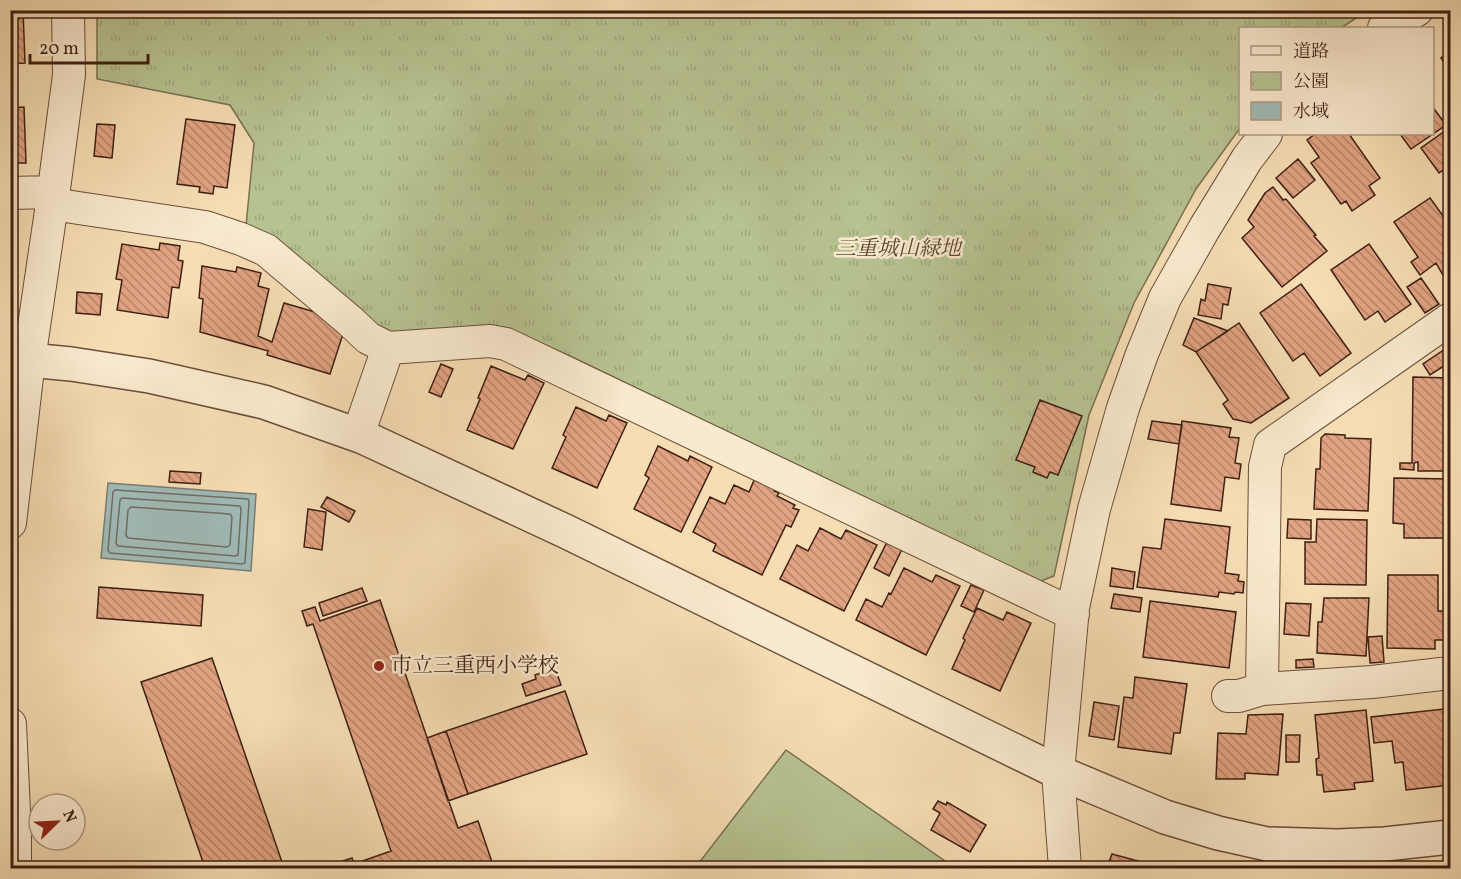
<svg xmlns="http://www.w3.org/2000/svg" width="1461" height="879" viewBox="0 0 1461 879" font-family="Vollkorn,'Noto Serif JP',serif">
<defs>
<pattern id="park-tufts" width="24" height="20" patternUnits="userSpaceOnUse" patternTransform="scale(1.5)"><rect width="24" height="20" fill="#b7c291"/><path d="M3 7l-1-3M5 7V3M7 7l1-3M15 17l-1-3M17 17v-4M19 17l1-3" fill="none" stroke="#9ea67c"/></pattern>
<pattern id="building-back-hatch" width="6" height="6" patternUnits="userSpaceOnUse" patternTransform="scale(1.5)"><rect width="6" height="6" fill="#e1a382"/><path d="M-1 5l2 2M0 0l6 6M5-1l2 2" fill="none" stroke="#b88469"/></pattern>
</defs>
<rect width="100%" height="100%" fill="#f6ddb4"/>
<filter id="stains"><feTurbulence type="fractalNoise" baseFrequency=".00333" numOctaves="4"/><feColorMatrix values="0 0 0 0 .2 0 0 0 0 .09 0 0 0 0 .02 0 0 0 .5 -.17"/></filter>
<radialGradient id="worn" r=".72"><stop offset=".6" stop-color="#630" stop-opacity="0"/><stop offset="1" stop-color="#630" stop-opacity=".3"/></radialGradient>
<!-- park -->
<path fill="url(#park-tufts)" stroke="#7a7052" stroke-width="1.5" d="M97 11H1367L1341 28H1240V128L1196 189 1134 303 1089 415 1054 576 1039 582 572 357 516 332 393 335 377 329 246 226 254 143 230 105 97 79Z"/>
<!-- pitch -->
<path fill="#b7c291" stroke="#7a7052" stroke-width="1.5" d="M786 750 955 868H695Z"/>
<!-- water -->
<path fill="#a0bab7" stroke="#797c75" stroke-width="1.5" d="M108 483 256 494 251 571 101 558Z"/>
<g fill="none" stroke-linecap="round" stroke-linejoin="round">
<!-- shore -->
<path stroke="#6f6c64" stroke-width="1.5" d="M115 490 248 499 249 502 245 563 242 564 110 553 108 550 113 492Z
M122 498 240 506 241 509 238 555 235 556 118 546 116 543 120 500Z
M131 507 230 514 232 517 230 545 227 547 128 538 126 535 128 510Z"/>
</g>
<!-- building -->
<path fill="url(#building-back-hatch)" stroke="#3e1f12" stroke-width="1.5" d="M10 10H23L25 63 10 64Z
M1450 51V72L1441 58Z
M1432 106 1446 125 1411 149 1400 134H1432Z
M24 107 26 163H10V108Z
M186 119 235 125 227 188 214 186 213 194 199 192 200 187 177 184Z
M97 124 115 125 112 158 94 156Z
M1449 128 1450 130V165L1439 173 1421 148Z
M1315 134H1349L1380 178 1369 186 1375 195 1352 211 1346 201 1341 204 1311 163 1319 157 1307 140Z
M1298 159 1315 180 1293 198 1276 178Z
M1273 187 1283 200 1286 199 1316 235 1314 236 1327 251 1282 287 1242 238 1254 227 1248 220 1265 193Z
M1430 198 1443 216 1445 213 1450 221V273L1444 277 1436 263 1420 275 1411 262 1418 257 1394 222Z
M160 243 180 246 178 260 183 261 179 288 172 287 168 318 117 310 122 280 116 279 122 244 159 250Z
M1369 244 1411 304 1385 322 1378 311 1365 320 1331 270Z
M202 266 236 272 237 267 261 273 258 286 269 289 258 336 272 342 284 303 322 314 321 317 343 334 330 374 267 355 268 351 200 332 203 299 199 298Z
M1421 278 1439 304 1425 313 1407 287Z
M1208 284 1231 288 1228 305 1223 304 1221 319 1198 315 1201 299 1205 301Z
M1301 284 1351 353 1320 376 1304 353 1293 361 1260 313Z
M77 292 102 294 100 315 76 313Z
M1194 318 1228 331 1196 352 1183 345Z
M1239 323 1289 398 1251 423 1233 419 1223 404 1228 400 1196 352Z
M1445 349 1450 358V362L1430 375 1423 364Z
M441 364 453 369 441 397 429 392Z
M491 366 525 380 528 375 544 383 513 449 467 430 480 399 478 398Z
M1413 377 1450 378V471H1418V462L1414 463V470L1400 469V463H1412Z
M1040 400 1082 416 1058 475 1050 472 1047 478 1033 472 1035 467 1016 460Z
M576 407 606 421 609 415 627 423 597 488 552 468 566 437 563 435Z
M1152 421 1182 425 1179 444 1148 439Z
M1182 421 1231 428 1229 437 1239 438 1235 463 1241 464 1239 479 1225 477 1221 511 1171 504Z
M1325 434 1345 435V438L1371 439 1368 511 1314 509 1316 469H1320L1321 438Z
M658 446 688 461 690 456 712 467 681 532 634 509 649 478 645 475Z
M170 471 201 473 200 484 169 482Z
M755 478 777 488 774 491 779 493 777 496 795 505 793 508 799 510 791 527 786 525 762 575 713 551 716 544 693 532 710 497 725 504 734 485 749 492Z
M1394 478 1450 479V538H1404V524L1393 523Z
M327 497 355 511 349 522 321 507Z
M308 509 326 512 322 550 304 547Z
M1165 519 1230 527 1225 573 1239 575 1238 581 1244 582 1243 593 1235 592 1234 594 1219 592 1218 597 1137 587 1143 547 1161 549Z
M1288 519 1311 520V539L1287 538Z
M1317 519 1367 520 1366 585 1305 584V542H1316Z
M820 528 841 539 846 530 877 545 844 611 780 579 797 545 808 551Z
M888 540 903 547 889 576 874 568Z
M904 568 932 582 936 575 960 586 926 655 856 620 866 599 882 607 889 593 891 594Z
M1112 568 1135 572 1133 589 1110 586Z
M1445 573H1450V604H1445Z
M1388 575H1438V611H1450V640H1435V649L1387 648Z
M971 585 984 590 974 612 961 606Z
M99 587 203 595 201 626 97 618Z
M362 588 367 601 323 616 319 603Z
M1114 594 1142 598 1140 612 1111 608Z
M1324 598H1369L1366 656 1317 653 1318 622H1322Z
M380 600 458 828 478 821 494 868H321L352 858 354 864 391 851 313 624 307 626 302 611 315 607 320 621Z
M1150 601 1236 612 1229 668 1143 657Z
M1286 603 1311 604 1309 636 1284 634Z
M977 608 1003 620 1007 612 1031 623 1000 691 952 669 965 640 963 638Z
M1382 636 1384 662 1370 663 1368 637Z
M212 658 284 868H205L141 682Z
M1313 659 1314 667 1296 668V660Z
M555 668 561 685 526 696 522 684 536 679 535 675Z
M1135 677 1187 684 1180 733H1174L1171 754 1118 747 1124 697 1133 698Z
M565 691 587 754 468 794 446 731Z
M1094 702 1119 706 1114 740 1089 736Z
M1444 709 1450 770V785L1406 790 1403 762 1395 763 1392 741 1374 743 1371 717Z
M1366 710 1373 781 1354 783 1355 789 1324 792 1322 775H1317L1316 759 1319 758 1315 715Z
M1283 714 1278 775 1245 773V779H1216L1218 733 1246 734 1248 715Z
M446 731 468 794 448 801 427 738Z
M1286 735H1300L1299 762H1286Z
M938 801 946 805 947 802 986 825 970 852 931 830 940 813 933 809Z
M1112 854 1164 868H1108V865Z"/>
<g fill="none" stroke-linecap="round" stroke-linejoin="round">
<defs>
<path id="minor" d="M1384 28 1417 10
M10 193 53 192
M52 204 205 227 241 239 266 250 350 321 368 338 388 348 490 341 506 344 1073 614
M358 435 388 348
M10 523 29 360 52 204 69 75 68 10
M1262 689 1265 467 1270 445 1450 319
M1228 696H1239L1262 689 1372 682 1450 673
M10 724 15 834V868
M1065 868 1058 772 1073 608 1094 509 1123 408 1142 354 1165 298 1204 229 1247 159 1266 134"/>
<path id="tertiary" d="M10 360H29L71 364 149 376 264 402 363 437 565 531 1058 772 1165 817 1218 833 1267 844 1337 846 1385 844 1450 837"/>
</defs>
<!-- minor casing -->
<use href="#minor" stroke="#6c4e3a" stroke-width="34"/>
<!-- tertiary casing -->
<use href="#tertiary" stroke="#6c4e3a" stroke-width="36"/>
<!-- minor -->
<use href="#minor" stroke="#f9e9ce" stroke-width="32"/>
<!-- tertiary -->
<use href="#tertiary" stroke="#f9e9ce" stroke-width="33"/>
</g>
<!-- markers -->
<circle fill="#8f2418" stroke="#f9e9ce" stroke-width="2" cx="379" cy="666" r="6"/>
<g text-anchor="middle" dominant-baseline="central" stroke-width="5" stroke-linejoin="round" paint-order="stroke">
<!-- park labels -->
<g font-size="21" font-style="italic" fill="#5c4832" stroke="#f9e9ce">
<text x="898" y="249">三重城山緑地</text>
</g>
<!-- poi labels -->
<g font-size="21" fill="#3e1f12" stroke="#f9e9ce" text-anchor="start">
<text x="391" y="666">市立三重西小学校</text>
</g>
</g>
<!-- margin -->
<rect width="1461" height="879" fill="none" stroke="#f6ddb4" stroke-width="36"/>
<rect x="12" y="12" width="1437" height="855" fill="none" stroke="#3e1f12" stroke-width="3"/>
<rect x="18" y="18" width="1425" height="843" fill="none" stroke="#3e1f12" stroke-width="1.5"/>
<!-- legend -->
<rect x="1239" y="27" width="195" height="108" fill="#f9e9ce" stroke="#ae9883" stroke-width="1.5"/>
<rect x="1251" y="46" width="30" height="9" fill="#f9e9ce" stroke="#ae9883" stroke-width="1.5"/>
<text x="1293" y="57" font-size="18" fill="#3e1f12">道路</text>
<rect x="1251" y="72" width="30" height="18" fill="url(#park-tufts)" stroke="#ae9883" stroke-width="1.5"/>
<text x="1293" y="87" font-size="18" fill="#3e1f12">公園</text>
<rect x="1251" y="102" width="30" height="18" fill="#a0bab7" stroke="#ae9883" stroke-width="1.5"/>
<text x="1293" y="117" font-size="18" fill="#3e1f12">水域</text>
<!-- north arrow -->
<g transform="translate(57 822) rotate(66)"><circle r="28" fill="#f9e9ce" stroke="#ae9883" stroke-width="1.5"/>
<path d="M0-4.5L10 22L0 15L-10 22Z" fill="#8f2418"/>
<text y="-9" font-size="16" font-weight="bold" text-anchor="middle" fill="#3e1f12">N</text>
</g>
<!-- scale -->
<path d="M30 54v9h118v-9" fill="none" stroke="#3e1f12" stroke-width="3"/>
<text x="39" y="54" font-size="18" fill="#3e1f12" stroke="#f9e9ce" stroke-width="4.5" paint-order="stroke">20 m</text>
<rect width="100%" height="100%" filter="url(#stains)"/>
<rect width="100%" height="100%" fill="url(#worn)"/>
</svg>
